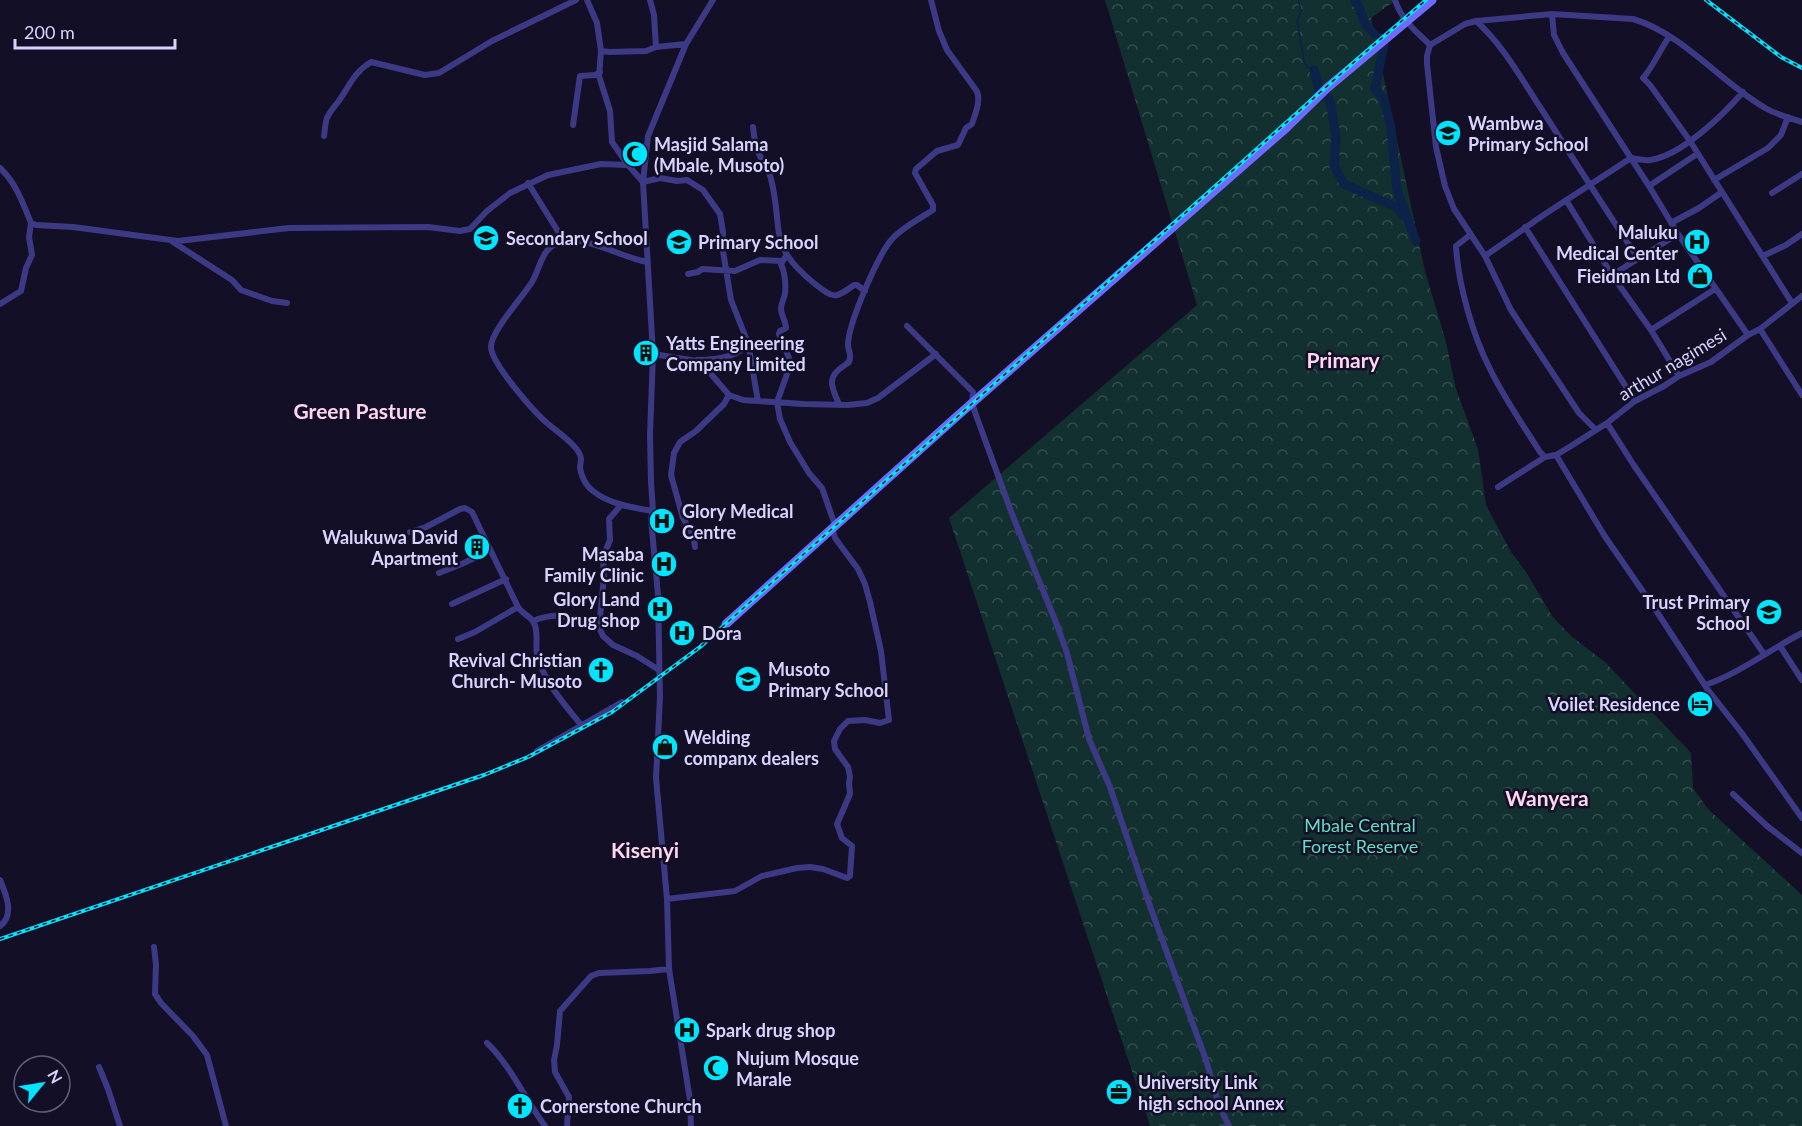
<svg xmlns="http://www.w3.org/2000/svg" width="1802" height="1126" viewBox="0 0 1802 1126" font-family="Lato,sans-serif">
<defs>
<pattern id="forest-crowns" width="20" height="18" patternUnits="userSpaceOnUse" patternTransform="scale(1.5)"><rect width="20" height="18" fill="#12302f"/><path d="M2 6a3 3 0 1 1 6 0M12 15a3 3 0 1 1 6 0" fill="none" stroke="#344d4e"/></pattern>
</defs>
<rect width="100%" height="100%" fill="#130f26"/>
<!-- forest -->
<path fill="url(#forest-crowns)" d="M1105 0H1396L1371 18 1425 271 1446 342 1456 389 1478 449 1486 505 1511 552 1526 572 1552 616 1570 635 1606 663 1691 753 1693 788 1708 809 1802 895V1126H1150L949 518 1197 305Z"/>
<g fill="none" stroke-linecap="round" stroke-linejoin="round">
<!-- stream -->
<path stroke="#0c2248" stroke-width="1.5" d="M1298 0 1301 11 1297 21 1304 61 1307 67 1314 70"/>
<!-- river -->
<path stroke="#0c2248" stroke-width="9" d="M1355 0 1360 9 1362 16 1366 25 1384 44 1375 89 1384 99 1391 128 1397 190 1416 241
M1314 70 1319 90 1330 100 1336 136 1334 166 1344 184 1398 208 1402 215"/>
<!-- minor -->
<path stroke="#3d3a85" stroke-width="6" d="M587 0 597 23 601 51 599 76 610 111 612 142 628 165 643 182 660 178 677 181 687 180 703 190 720 214 723 232V251L731 300 748 343 758 401
M650 0 654 15 656 47
M1395 0C1402 21 1415 30 1430 45
M1552 14 1554 35 1563 53 1649 186 1678 234 1748 335
M1476 21C1504 46 1522 80 1542 110 1574 160 1605 209 1638 258
M1669 37C1660 50 1653 67 1643 78L1650 85 1690 141 1792 303
M601 51 610 52 646 51 656 47 686 44
M573 125 580 76 595 75 600 72
M753 127C754 136 755 146 759 154 763 163 769 169 771 179 784 230 766 245 815 284 834 299 835 299 854 285H857L865 291
M324 136C325 130 325 123 327 118 330 111 334 107 338 102 349 87 354 72 371 62L425 75 439 73 492 41 576 0
M0 168C16 183 23 203 31 223L36 225 73 227 178 241 289 228 428 227 460 231 470 229 487 211 510 193 548 175 601 164 628 165
M1714 180 1768 148 1781 135 1788 117
M528 183 564 241
M1649 186 1697 154
M1772 193 1802 174
M1566 200 1612 275 1651 330 1679 376
M1671 223 1699 208 1722 192
M1525 227 1635 401
M1470 235 1456 246C1458 284 1473 336 1490 369 1504 398 1523 425 1540 452L1545 457
M173 242 232 280 241 290 272 301 287 303
M786 256 781 264C785 273 786 283 785 294 784 299 781 303 781 309 781 315 786 321 786 328L780 331 779 334 791 363 777 402 780 419 790 442 809 473 822 488 835 525
M1485 256 1545 214 1631 158C1637 159 1644 161 1650 160 1681 156 1723 115 1743 92
M1763 256 1786 245 1802 234
M647 262C623 258 587 236 563 241 541 246 541 267 532 282 522 298 491 331 491 347 491 363 534 412 547 423 555 430 564 436 572 444 575 447 581 454 581 459 581 462 580 465 580 468 581 476 586 486 593 491 609 504 633 508 653 511
M688 274 698 272 702 269 735 271 760 260 781 261
M1612 275 1678 234
M0 304 21 291 26 268 32 255 29 237 31 223
M907 326 973 392 972 403 976 415 1012 514 1057 625 1067 653 1089 739 1110 787 1151 909 1206 1060 1219 1105 1229 1126
M1760 329 1802 395
M1651 330 1715 289
M653 354 697 361 705 367 729 395 743 400 803 404 848 405 867 403 878 398 936 354
M697 360C714 360 738 358 748 343
M839 404C831 386 826 377 845 365 848 363 850 362 850 358 851 354 848 349 848 345 848 324 878 255 892 239 903 227 919 219 933 210V205L915 173 916 169 937 151 958 145 966 128 972 124C975 114 982 99 976 90L947 50 939 31 931 0
M1607 423 1633 464 1764 654
M1595 429 1579 413 1511 310 1485 256 1454 209 1445 186 1436 147 1427 64V56L1430 45 1465 24 1476 21 1552 14 1633 19C1684 34 1722 84 1767 109 1778 115 1790 118 1802 122
M1556 455 1604 535 1657 612 1708 690 1741 732 1802 818
M1498 487 1545 457 1556 455 1571 446 1607 423 1635 401 1664 386 1679 376 1711 362 1748 335 1760 329 1802 296
M621 505 609 519 610 540 603 557 604 577 599 627 603 636 613 645 637 656 659 670
M410 532 426 527 460 509 465 508 472 512 518 607C522 614 531 616 534 623 539 633 535 645 537 655 544 682 565 705 582 726
M695 547 693 535 683 518 671 475 674 453 680 442 696 431 724 404 729 395
M439 573 464 563 490 550
M452 604 506 579
M533 621C559 610 574 618 599 627
M458 639 475 632 518 607
M1780 646 1802 680
M1705 685C1740 673 1769 650 1802 633
M537 751 622 702
M1733 794 1767 826 1802 853
M0 880C6 894 15 915 0 926
M667 899 735 891 762 876 797 868 810 867 823 869 847 878 850 876 852 846 842 838 837 824 850 794 849 783 850 777 848 767 835 749 834 741 840 729 848 721 865 720 880 723 889 720 881 651 870 602 865 584 858 569 835 538 832 528
M154 947 156 965 155 994 161 1003 193 1036 207 1055 226 1126
M487 1043C511 1066 525 1099 545 1126
M99 1067 108 1089 120 1126
M567 1126 569 1097 555 1072 554 1060 557 1045 560 1011 591 976 599 973 650 971 669 969
M691 1126 690 1100 669 969 667 899 656 778 660 697 658 595 651 519 653 511 651 482 650 435 653 354 643 182 648 136 686 44 713 0"/>
<!-- secondary -->
<path stroke="#6f6bff" stroke-width="9" d="M726 624 955 418 1286 128 1327 88 1432 0"/>
<defs>
<path id="rail" d="M1706 0 1781 57 1802 68
M0 939 484 775 528 757 612 712 700 647 739 612 1352 64 1426 0"/>
</defs>
<!-- rail casing -->
<use href="#rail" stroke="#00e5ff" stroke-width="4"/>
<!-- rail -->
<use href="#rail" stroke="#130f26" stroke-width="1.5" stroke-dasharray="4.5" stroke-linecap="butt"/>
</g>
<!-- icons -->
<defs>
<symbol id="school-disc" viewBox="-11 -11 22 22"><circle r="9.5" fill="#00e5ff" stroke="#130f26"/><path d="M0-5L7-2L0 1L-7-2ZM-4 1L0 2.5L4 1V4Q0 6-4 4Z" fill="#111"/></symbol>
<symbol id="mosque-disc" viewBox="-11 -11 22 22"><circle r="9.5" fill="#00e5ff" stroke="#130f26"/><path d="M3.5-4.9A6 6 0 1 0 3.5 4.9A5 5 0 1 1 3.5-4.9Z" fill="#111"/></symbol>
<symbol id="hospital-disc" viewBox="-11 -11 22 22"><circle r="9.5" fill="#00e5ff" stroke="#130f26"/><path d="M-5-5h3v3.5h4V-5h3V5h-3V1.5h-4V5h-3Z" fill="#111"/></symbol>
<symbol id="shop-disc" viewBox="-11 -11 22 22"><circle r="9.5" fill="#00e5ff" stroke="#130f26"/><path d="M-5-2.5h2.3a2.7 3.5 0 0 1 5.4 0H5L5.5 6h-11ZM-1.5-2.5h3a1.5 2.3 0 0 0-3 0Z" fill="#111"/></symbol>
<symbol id="building-disc" viewBox="-11 -11 22 22"><circle r="9.5" fill="#00e5ff" stroke="#130f26"/><path d="M-4-6H4V6H1V3H-1V6H-4ZM-2.5-4.3h1.7v1.8h-1.7ZM.8-4.3h1.7v1.8H.8ZM-2.5-1h1.7V.8h-1.7ZM.8-1h1.7V.8H.8Z" fill="#111"/></symbol>
<symbol id="church-disc" viewBox="-11 -11 22 22"><circle r="9.5" fill="#00e5ff" stroke="#130f26"/><path d="M-1.2-6h2.4v3.5h3.3v2.4h-3.3V6h-2.4V-.1h-3.3v-2.4h3.3Z" fill="#111"/></symbol>
<symbol id="hotel-disc" viewBox="-11 -11 22 22"><circle r="9.5" fill="#00e5ff" stroke="#130f26"/><path d="M-6-4.5h1.5V1H6V5H4.5V3h-9V5H-6ZM-4 0a1.8 1.8 0 1 1 3.6 0ZM.5 0V-2.5h3Q6-2.5 6 0Z" fill="#111"/></symbol>
<symbol id="office-disc" viewBox="-11 -11 22 22"><circle r="9.5" fill="#00e5ff" stroke="#130f26"/><path d="M-6-3h4V-5.5h4V-3h4V5H-6ZM-1-4.5V-3h2v-1.5ZM-6 0V1H6V0Z" fill="#111"/></symbol>
</defs>
<g fill-rule="evenodd">
<use href="#school-disc" x="1433" y="118" width="30" height="30"/>
<use href="#mosque-disc" x="620" y="139" width="30" height="30"/>
<use href="#school-disc" x="471" y="223" width="30" height="30"/>
<use href="#school-disc" x="664" y="227" width="30" height="30"/>
<use href="#hospital-disc" x="1682" y="227" width="30" height="30"/>
<use href="#shop-disc" x="1685" y="261" width="30" height="30"/>
<use href="#building-disc" x="631" y="338" width="30" height="30"/>
<use href="#hospital-disc" x="647" y="506" width="30" height="30"/>
<use href="#building-disc" x="462" y="532" width="30" height="30"/>
<use href="#hospital-disc" x="649" y="549" width="30" height="30"/>
<use href="#hospital-disc" x="645" y="594" width="30" height="30"/>
<use href="#school-disc" x="1754" y="597" width="30" height="30"/>
<use href="#hospital-disc" x="667" y="618" width="30" height="30"/>
<use href="#church-disc" x="586" y="655" width="30" height="30"/>
<use href="#school-disc" x="733" y="664" width="30" height="30"/>
<use href="#hotel-disc" x="1685" y="689" width="30" height="30"/>
<use href="#shop-disc" x="650" y="732" width="30" height="30"/>
<use href="#hospital-disc" x="672" y="1015" width="30" height="30"/>
<use href="#mosque-disc" x="701" y="1053" width="30" height="30"/>
<use href="#office-disc" x="1104" y="1077" width="30" height="30"/>
<use href="#church-disc" x="505" y="1091" width="30" height="30"/>
</g>
<g text-anchor="middle" dominant-baseline="central" stroke-width="5" stroke-linejoin="round" paint-order="stroke">
<!-- poi labels -->
<g font-size="18" font-weight="bold" fill="#d9d4ff" stroke="#130f26" text-anchor="start">
<text x="1468" y="123">Wambwa<tspan x="1468" dy="21">Primary School</tspan></text>
<text x="654" y="144">Masjid Salama<tspan x="654" dy="21">(Mbale, Musoto)</tspan></text>
<text x="1678" y="232" text-anchor="end">Maluku<tspan x="1678" dy="21">Medical Center</tspan></text>
<text x="506" y="238">Secondary School</text>
<text x="698" y="242">Primary School</text>
<text x="1680" y="276" text-anchor="end">Fieidman Ltd</text>
<text x="666" y="343">Yatts Engineering<tspan x="666" dy="21">Company Limited</tspan></text>
<text x="682" y="511">Glory Medical<tspan x="682" dy="21">Centre</tspan></text>
<text x="458" y="537" text-anchor="end">Walukuwa David<tspan x="458" dy="21">Apartment</tspan></text>
<text x="644" y="554" text-anchor="end">Masaba<tspan x="644" dy="21">Family Clinic</tspan></text>
<text x="640" y="599" text-anchor="end">Glory Land<tspan x="640" dy="21">Drug shop</tspan></text>
<text x="1750" y="602" text-anchor="end">Trust Primary<tspan x="1750" dy="21">School</tspan></text>
<text x="702" y="633">Dora</text>
<text x="582" y="660" text-anchor="end">Revival Christian<tspan x="582" dy="21">Church- Musoto</tspan></text>
<text x="768" y="669">Musoto<tspan x="768" dy="21">Primary School</tspan></text>
<text x="1680" y="704" text-anchor="end">Voilet Residence</text>
<text x="684" y="737">Welding<tspan x="684" dy="21">companx dealers</tspan></text>
<text x="706" y="1030">Spark drug shop</text>
<text x="736" y="1058">Nujum Mosque<tspan x="736" dy="21">Marale</tspan></text>
<text x="1138" y="1082">University Link<tspan x="1138" dy="21">high school Annex</tspan></text>
<text x="540" y="1106">Cornerstone Church</text>
</g>
<!-- street labels -->
<g font-size="18" fill="#d9d4ff" stroke="#130f26">
<text transform="translate(1672 364) rotate(-31)">arthur nagimesi</text>
</g>
<!-- park labels -->
<g font-size="18" fill="#5fe0c0" stroke="#130f26">
<text x="1360" y="825">Mbale Central<tspan x="1360" dy="21">Forest Reserve</tspan></text>
</g>
<!-- quarter labels -->
<g font-size="21" font-weight="bold" fill="#ffd6f0" stroke="#130f26">
<text x="1343" y="359">Primary</text>
<text x="360" y="410">Green Pasture</text>
<text x="1547" y="797">Wanyera</text>
<text x="645" y="849">Kisenyi</text>
</g>
</g>
<!-- north arrow -->
<g transform="translate(42 1084) rotate(60)"><circle r="28" fill="#130f26" stroke="#625e7d" stroke-width="1.5"/>
<path d="M0-4.5L10 22L0 15L-10 22Z" fill="#00e5ff"/>
<text y="-9" font-size="16" font-weight="bold" text-anchor="middle" fill="#d9d4ff">N</text>
</g>
<!-- scale -->
<path d="M15 39v9h160v-9" fill="none" stroke="#d9d4ff" stroke-width="3"/>
<text x="24" y="39" font-size="18" fill="#d9d4ff" stroke="#130f26" stroke-width="4.5" paint-order="stroke">200 m</text>
</svg>
